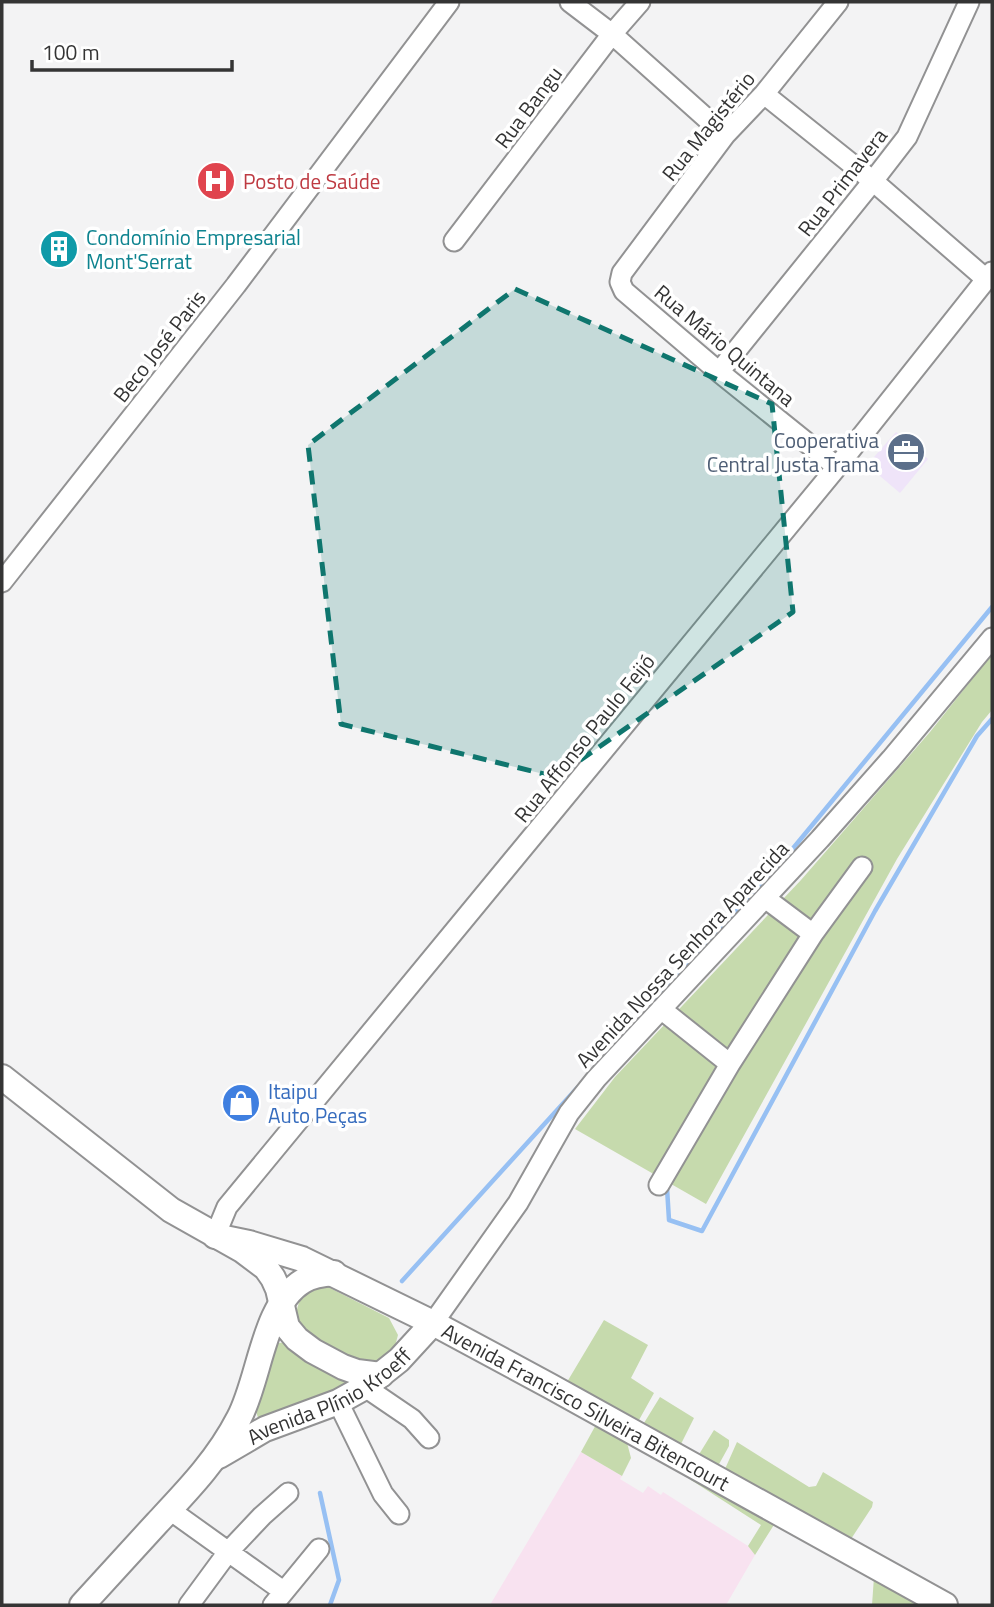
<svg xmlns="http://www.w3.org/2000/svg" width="994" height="1607" viewBox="0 0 994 1607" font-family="'Titillium Web',sans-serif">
<rect width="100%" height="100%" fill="#f3f3f4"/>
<!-- commercial -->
<path fill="#efe4f9" d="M896 432 928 459 900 493 867 465Z"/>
<!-- industrial -->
<path fill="#f8e2f0" d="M581 1452 622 1476 620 1479 643 1493 648 1486 661 1495 663 1492 748 1546 755 1555 726 1605H490Z"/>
<!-- green -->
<path fill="#c6daad" d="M992 654V710L982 722 897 859 706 1204 575 1129 615 1077 801 880 930 732Z
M328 1287 389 1318 398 1335 394 1350 379 1363 366 1365 306 1334C292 1321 294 1300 311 1290 315 1287 323 1287 328 1287Z
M604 1320 648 1345 631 1378 654 1393 639 1420 567 1382Z
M288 1342 356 1377 335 1391 264 1418H258L256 1411 274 1346 279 1343Z
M660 1397 694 1418 681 1444 644 1423Z
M598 1421 625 1435 631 1458 622 1476 581 1452Z
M714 1430 729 1440V1446L718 1466 698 1456Z
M737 1442 809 1487 816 1486 823 1472 873 1502 872 1507 851 1539 725 1469Z
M703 1477 777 1520 755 1555 748 1546 761 1525 691 1480Z
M874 1577 927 1605H872Z"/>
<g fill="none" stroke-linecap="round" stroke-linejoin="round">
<!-- stream -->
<path stroke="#97c0f3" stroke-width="4.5" d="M652 1005 790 852 992 607
M667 1188 669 1220 702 1231 875 911 977 736 992 719
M402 1281 578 1087
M320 1493 339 1580 330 1605"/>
<defs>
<path id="minor" d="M570 2 612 34 725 135
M764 94 873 181 986 279
M454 241 612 34 640 2
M719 372 873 181 907 137 969 2
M837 467 719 372 624 291 620 282 622 273 725 135 764 94 838 2
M2 582 236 285 449 2
M765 898 813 934
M661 1009 730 1064
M659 1185 730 1064 813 934 862 867
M215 1236 227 1207 837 467 992 272
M433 1323 518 1203 569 1113 596 1079 820 839 891 759 992 638
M365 1387 412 1419 429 1438
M338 1402 383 1494 399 1514
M170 1510 283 1591
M189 1605 228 1552 262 1516 288 1493
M273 1605 319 1549"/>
<g id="major">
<path d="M2 1077 171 1210 242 1250 266 1268 273 1278 278 1289 287 1327 297 1339 313 1351 343 1367 357 1372 381 1375"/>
<path id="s1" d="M215 1236 249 1243 302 1259 433 1323 550 1386 945 1605"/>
<path id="s2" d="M219 1456 265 1429 338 1402 365 1387 399 1360 433 1323"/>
<path d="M82 1605C107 1578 132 1550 157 1523 188 1490 218 1459 239 1418 260 1379 263 1305 303 1281 312 1275 323 1274 334 1273"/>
</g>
</defs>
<!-- minor casing -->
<use href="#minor" stroke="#929293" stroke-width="23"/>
<!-- major casing -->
<use href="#major" stroke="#929293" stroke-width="28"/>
<!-- minor -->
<use href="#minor" stroke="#fff" stroke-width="19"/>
<!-- major -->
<use href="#major" stroke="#fff" stroke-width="24"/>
</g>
<!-- marked area -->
<path fill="#0f766e" fill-opacity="0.2" stroke="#0f766e" stroke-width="5" stroke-dasharray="14 9" stroke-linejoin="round" d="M515 289 772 404 793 612 556 777 341 724 308 445Z"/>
<!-- icons -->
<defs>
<symbol id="hospital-disc" viewBox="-11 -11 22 22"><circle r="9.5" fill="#e0444e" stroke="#fff"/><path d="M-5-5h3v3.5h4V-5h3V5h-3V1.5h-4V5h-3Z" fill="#fff"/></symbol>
<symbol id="building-disc" viewBox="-11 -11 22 22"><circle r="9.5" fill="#0f9aa8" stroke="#fff"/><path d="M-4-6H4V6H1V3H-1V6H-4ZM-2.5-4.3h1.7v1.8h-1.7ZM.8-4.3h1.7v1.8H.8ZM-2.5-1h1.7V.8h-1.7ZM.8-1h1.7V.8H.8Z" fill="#fff"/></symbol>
<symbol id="office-disc" viewBox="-11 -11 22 22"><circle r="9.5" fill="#5c6f8a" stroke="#fff"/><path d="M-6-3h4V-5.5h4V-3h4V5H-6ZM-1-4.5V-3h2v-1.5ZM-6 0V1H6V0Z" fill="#fff"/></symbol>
<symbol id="shop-disc" viewBox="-11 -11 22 22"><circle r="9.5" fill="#3f7fe0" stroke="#fff"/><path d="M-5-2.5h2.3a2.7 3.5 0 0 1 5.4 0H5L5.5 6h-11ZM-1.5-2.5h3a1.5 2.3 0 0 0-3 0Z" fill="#fff"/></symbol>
</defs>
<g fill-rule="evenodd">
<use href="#hospital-disc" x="194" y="159" width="44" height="44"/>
<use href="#building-disc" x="37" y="227" width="44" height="44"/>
<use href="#office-disc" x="884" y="430" width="44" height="44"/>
<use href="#shop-disc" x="219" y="1081" width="44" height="44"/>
</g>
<g text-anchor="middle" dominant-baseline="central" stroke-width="7" stroke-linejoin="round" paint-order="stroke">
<!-- street labels -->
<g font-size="21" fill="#343434" stroke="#fff">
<text transform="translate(528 107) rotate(-53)">Rua Bangu</text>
<text transform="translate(708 126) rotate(-51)">Rua Magistério</text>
<text transform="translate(842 182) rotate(-52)">Rua Primavera</text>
<text transform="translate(725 345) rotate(40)">Rua Mário Quintana</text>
<text transform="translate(159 346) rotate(-52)">Beco José Paris</text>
<text transform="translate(584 738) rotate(-51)">Rua Affonso Paulo Feijó</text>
<text transform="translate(682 954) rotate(-47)">Avenida Nossa Senhora Aparecida</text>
<text stroke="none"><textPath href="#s2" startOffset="126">Avenida Plínio Kroeff</textPath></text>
<text stroke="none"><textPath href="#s1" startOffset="410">Avenida Francisco Silveira Bitencourt</textPath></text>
</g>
<!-- health labels -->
<g font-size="21" fill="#be3a42" stroke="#fff" text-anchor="start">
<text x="243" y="181">Posto de Saúde</text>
</g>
<!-- culture labels -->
<g font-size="21" fill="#0d838f" stroke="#fff" text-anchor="start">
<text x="86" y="237">Condomínio Empresarial<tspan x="86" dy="24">Mont'Serrat</tspan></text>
</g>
<!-- service labels -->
<g font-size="21" fill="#4e5e75" stroke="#fff" text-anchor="end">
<text x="879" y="440">Cooperativa<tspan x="879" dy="24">Central Justa Trama</tspan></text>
</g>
<!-- shop labels -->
<g font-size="21" fill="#366cbe" stroke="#fff" text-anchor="start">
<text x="268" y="1091">Itaipu<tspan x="268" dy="24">Auto Peças</tspan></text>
</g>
</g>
<!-- border -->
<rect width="994" height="1607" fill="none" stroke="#343434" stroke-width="7"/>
<!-- scale -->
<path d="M32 60v10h200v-10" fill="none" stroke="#343434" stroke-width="3.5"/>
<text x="42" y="60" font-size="21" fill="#343434" stroke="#ffffff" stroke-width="5" paint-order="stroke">100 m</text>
</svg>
